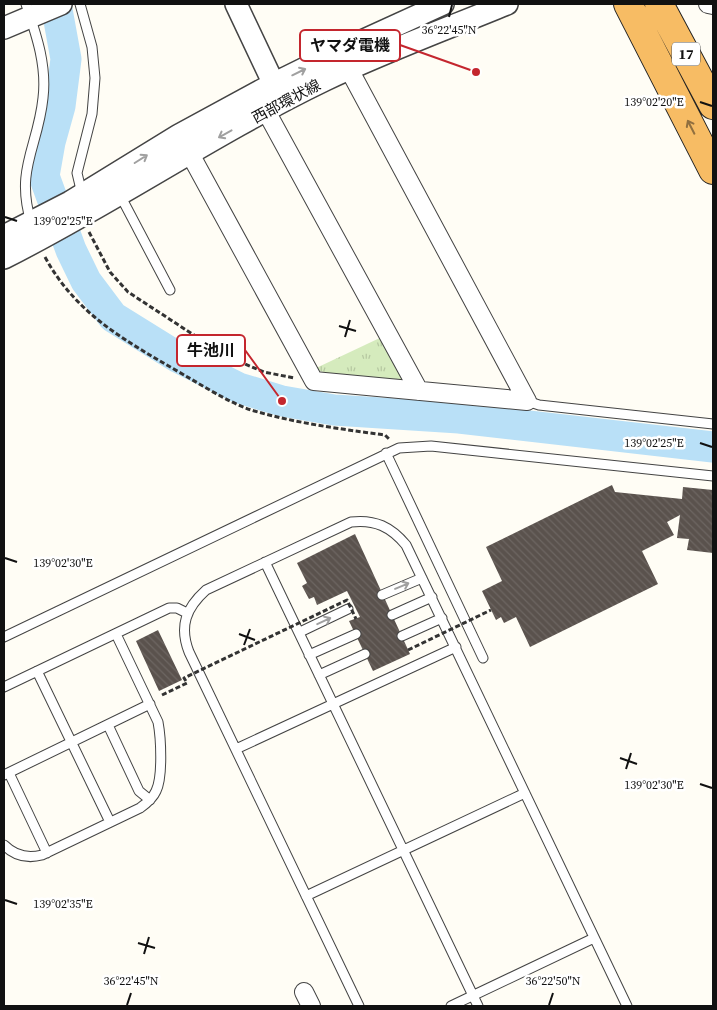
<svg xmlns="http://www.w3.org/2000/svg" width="717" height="1010" viewBox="0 0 717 1010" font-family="'Source Serif 4','Noto Sans JP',serif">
<defs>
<pattern id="park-tufts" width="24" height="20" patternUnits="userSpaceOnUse" patternTransform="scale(1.25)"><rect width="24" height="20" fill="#d5ebbd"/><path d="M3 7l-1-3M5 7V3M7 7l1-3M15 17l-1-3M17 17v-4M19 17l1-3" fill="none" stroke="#b6c8a1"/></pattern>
<pattern id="building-back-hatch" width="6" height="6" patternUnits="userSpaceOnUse" patternTransform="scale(1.25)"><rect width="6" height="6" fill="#5a524d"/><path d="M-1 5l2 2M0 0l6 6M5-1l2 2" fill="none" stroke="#6d6662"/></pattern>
</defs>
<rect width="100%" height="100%" fill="#fffdf5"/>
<!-- park -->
<path fill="url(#park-tufts)" d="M384 336 409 380 405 386 345 379 314 369Z"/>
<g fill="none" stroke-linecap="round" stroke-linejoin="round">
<!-- river -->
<path stroke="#b9e0f7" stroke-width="31" d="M56 4 66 59 60 106 50 142 44 176 71 250 86 281 113 317 179 358 239 388 282 401 334 410 459 418 713 447"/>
</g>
<!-- building -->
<path fill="url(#building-back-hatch)" d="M612 485 615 492 682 499 683 487 713 490V553L687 550 689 539 677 538 680 515 667 522 674 535 642 551 658 584 530 647 516 617 504 623 501 617 496 620 482 591 502 581 486 547Z
M355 534 410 654 373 671 349 621 360 617 347 591 317 605 314 597 309 599 302 586 307 583 297 563Z
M158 630 182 680 159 691 136 641Z"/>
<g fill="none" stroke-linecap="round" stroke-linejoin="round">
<defs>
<path id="service" d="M26 4C36 34 47 65 43 98 38 147 15 169 31 222
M80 4 92 47 95 78 92 114 77 173 82 194
M120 195 170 290
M527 401 539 405 713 424
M386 453 483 658
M265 562 478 1006
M382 595 422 578
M392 615 432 597
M300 632 348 609
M402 636 442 618
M4 637 399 448 431 446 713 476
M309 655 356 634
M37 671 110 822
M319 675 365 654
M4 687 169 608H177L187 613
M108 725 139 791 150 800
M236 749 456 647
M9 773 47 853
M4 775 150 704
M4 845C15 856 27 859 42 855L140 808C147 803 153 798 156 791 163 777 161 738 158 722L116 634
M306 896 525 793
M359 1006 189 652C179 626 186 608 206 590L351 522C375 519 391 527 406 545L627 1006
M451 1006 594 938"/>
<path id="minor" d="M708 4 713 5
M343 58 527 401
M266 111 419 391
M183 141 314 381 527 401
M304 992 311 1006"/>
<path id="tertiary" d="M236 4 279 95
M4 28 61 4
M4 236 70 202 179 135 273 84 340 51 443 4
M4 258C113 203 215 133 325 80 384 52 446 29 507 4"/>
<path id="trunk" d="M628 4 713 170
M659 4 713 105"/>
</defs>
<!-- service casing -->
<use href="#service" stroke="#444" stroke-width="11"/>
<!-- minor casing -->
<use href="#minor" stroke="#444" stroke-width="20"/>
<!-- tertiary casing -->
<use href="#tertiary" stroke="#444" stroke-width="24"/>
<!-- trunk casing -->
<use href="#trunk" stroke="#222" stroke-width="30"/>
<!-- path -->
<path stroke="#333" stroke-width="3" stroke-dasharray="5 2.5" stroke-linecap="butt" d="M89 232 110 272 128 292 226 356 264 372 294 378
M45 257C77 316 128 342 184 375 205 387 228 402 251 410 295 423 340 429 385 435L389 439"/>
<!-- service -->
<use href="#service" stroke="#fff" stroke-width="9"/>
<!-- minor -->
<use href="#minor" stroke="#fff" stroke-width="18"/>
<!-- tertiary -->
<use href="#tertiary" stroke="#fff" stroke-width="21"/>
<!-- trunk -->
<use href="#trunk" stroke="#f7bc64" stroke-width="28"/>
<!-- path-bridge -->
<path stroke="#333" stroke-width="3" stroke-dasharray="5 2.5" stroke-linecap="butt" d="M408 650 491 610
M162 695 187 683 184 678 347 600 356 619"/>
</g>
<!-- one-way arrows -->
<defs><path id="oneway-shaft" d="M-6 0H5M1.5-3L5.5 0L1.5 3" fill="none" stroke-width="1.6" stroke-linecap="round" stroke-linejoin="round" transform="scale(1.25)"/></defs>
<g stroke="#a0a0a0">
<use href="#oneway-shaft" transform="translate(299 72) rotate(-26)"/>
<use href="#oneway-shaft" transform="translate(225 134) rotate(151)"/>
<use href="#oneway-shaft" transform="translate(141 159) rotate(-32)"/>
<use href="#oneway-shaft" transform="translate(402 586) rotate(-23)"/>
<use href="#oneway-shaft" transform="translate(324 621) rotate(-25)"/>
</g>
<use stroke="#906f3f" href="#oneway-shaft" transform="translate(691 127) rotate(-117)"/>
<!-- ticks -->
<path fill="none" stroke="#111" stroke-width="2" d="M449 17 452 5M700 102 712 106M5 217 17 221M339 326 356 331M345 337 350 320M700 443 712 447M5 558 17 562M239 634 255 640M244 645 250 629M620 758 637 764M626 769 631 753M700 784 712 788M5 900 17 904M138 943 155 948M144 954 149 937M127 1005 131 993M549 1005 553 993"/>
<g text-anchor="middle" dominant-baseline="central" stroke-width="5" stroke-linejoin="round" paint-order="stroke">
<!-- shield labels -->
<rect fill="#fff" stroke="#585858" stroke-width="1" x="672" y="42.5" width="28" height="23" rx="4"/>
<g font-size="14" font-weight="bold" fill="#111">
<text x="686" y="54">17</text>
</g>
<!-- street labels -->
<g font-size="15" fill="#111" stroke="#fff">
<text transform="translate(286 101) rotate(-28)">西部環状線</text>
</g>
</g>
<g font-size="12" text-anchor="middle" fill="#111" stroke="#fff" stroke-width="5" stroke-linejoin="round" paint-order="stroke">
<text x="449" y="34">36°22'45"N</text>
<text x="654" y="106">139°02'20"E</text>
<text x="63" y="225">139°02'25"E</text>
<text x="654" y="447">139°02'25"E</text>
<text x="63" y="567">139°02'30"E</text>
<text x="654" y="789">139°02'30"E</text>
<text x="63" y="908">139°02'35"E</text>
<text x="131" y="985">36°22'45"N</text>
<text x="553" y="985">36°22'50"N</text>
</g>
<!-- callouts -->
<path fill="none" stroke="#c4262e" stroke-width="2" d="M476 72L400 45M282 401L245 350"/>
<g fill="#c4262e" stroke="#fff" stroke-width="2">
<circle cx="476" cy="72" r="5"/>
<circle cx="282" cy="401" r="5"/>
</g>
<g fill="#fff" stroke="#c4262e" stroke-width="2">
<rect x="300" y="30" width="100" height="31" rx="5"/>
<rect x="177" y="335" width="68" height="31" rx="5"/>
</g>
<g font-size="16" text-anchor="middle" font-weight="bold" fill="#111">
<text x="350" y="51">ヤマダ電機</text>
<text x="211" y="356">牛池川</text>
</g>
<!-- border -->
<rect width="717" height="1010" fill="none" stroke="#111111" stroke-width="10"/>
</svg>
